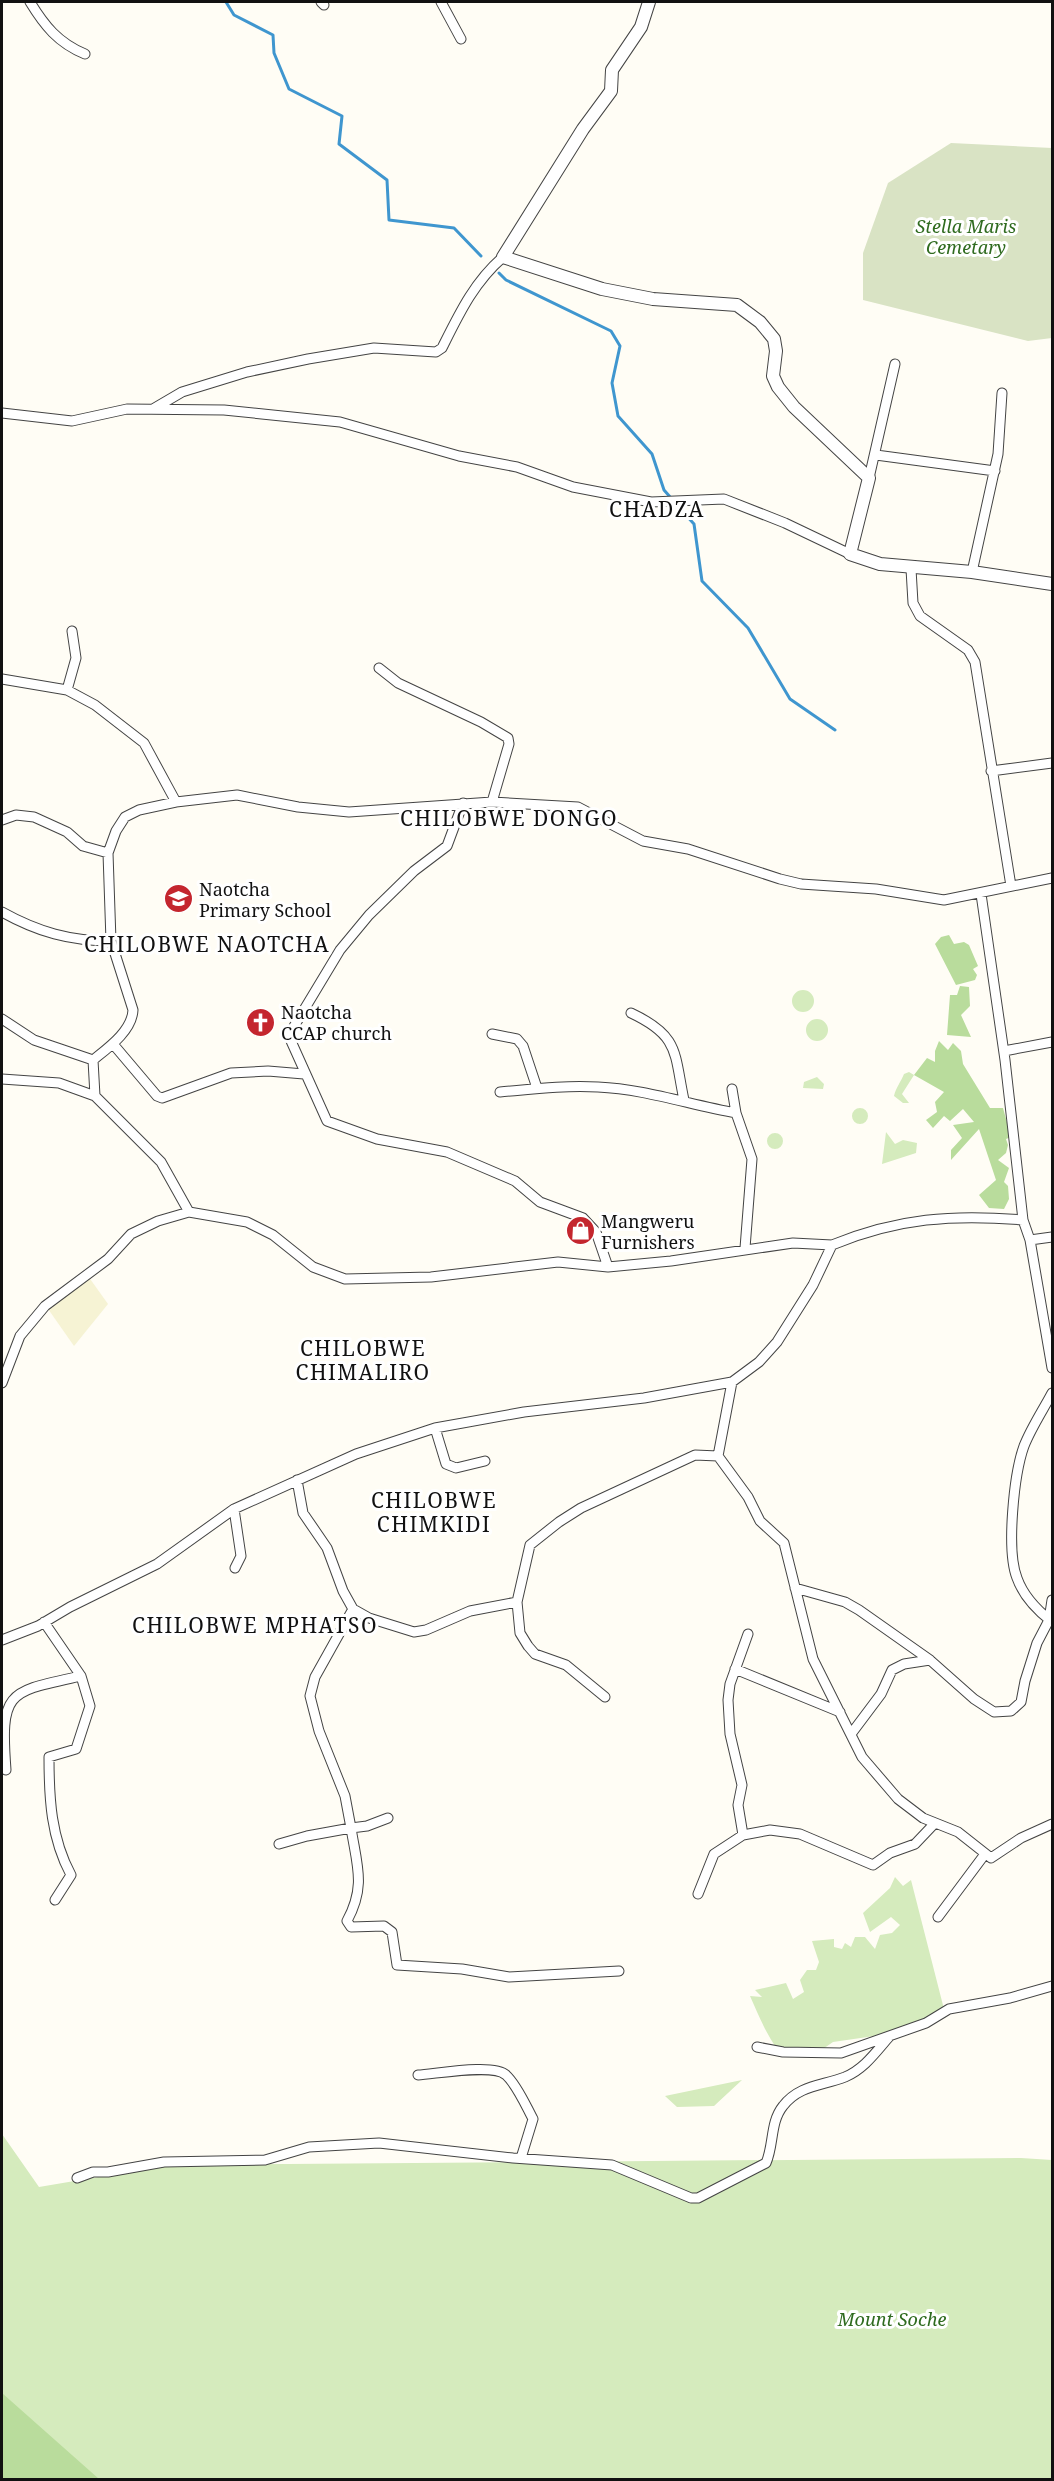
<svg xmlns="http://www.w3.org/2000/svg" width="1054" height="2481" viewBox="0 0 1054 2481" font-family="'Noto Serif',serif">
<rect width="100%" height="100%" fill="#fffdf5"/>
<!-- farmland -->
<path fill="#f6f3d4" d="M88 1276 108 1304 74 1346 46 1306Z"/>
<!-- green -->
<path fill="#d5ebbd" d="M792 1001a11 11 0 1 1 22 0a11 11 0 1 1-22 0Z
M806 1030a11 11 0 1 1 22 0a11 11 0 1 1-22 0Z
M909 1072 914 1075 902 1094 909 1103H903L894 1096C896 1087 901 1082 904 1074Z
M817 1077 824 1084 823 1089 803 1088 804 1082Z
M852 1116a8 8 0 1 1 16 0a8 8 0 1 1-16 0Z
M886 1132 895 1144 903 1140 917 1143 916 1153 882 1164Z
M767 1141a8 8 0 1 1 16 0a8 8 0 1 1-16 0Z
M895 1877 903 1886 911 1880 946 2017 916 2030 833 2042 820 2051H794L775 2046C764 2029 758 2014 750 1996L762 1997 755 1990 786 1983 793 1999 804 1992 800 1980 807 1970H816L819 1962 812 1941 834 1939V1947L842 1949 845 1943 851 1947 855 1937H865L875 1949 880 1935 892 1933 900 1925 891 1917 870 1932 863 1913 890 1888Z
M742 2080 714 2106 677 2107 665 2096Z
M2 2134 39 2187 169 2165 1021 2158 1052 2160V2479H2Z"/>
<!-- forest -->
<path fill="#b9dc9c" d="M949 935 954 944 964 942 969 945 978 966 973 969 977 975 975 980 956 985 935 944 941 937Z
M960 986 969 987 970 1006 961 1015 971 1037 947 1035 950 995H957Z
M939 1041 948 1050 953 1043 961 1051 963 1064 990 1108H1003L1011 1137 1006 1139 1008 1145 1006 1153 998 1160 1009 1168 1004 1182 1008 1186 1009 1199 1004 1209 989 1208 979 1195 996 1180 979 1129 951 1160V1150L962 1138 953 1125 974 1122 963 1109 950 1121 944 1116 933 1128 926 1120 937 1112 935 1102 944 1092 914 1075 927 1058 935 1062V1051Z
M2 2393 99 2479H2Z"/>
<!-- cemetery -->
<path fill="#d9e3c4" d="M951 143 1052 148V338L1028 341 863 300V253L888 183Z"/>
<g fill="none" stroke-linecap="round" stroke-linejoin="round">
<!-- stream -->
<path stroke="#3f96cf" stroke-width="3" d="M226 2 234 15 273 35 274 53 289 89 342 116 339 144 387 180 389 220 454 228 481 256
M499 273 506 280 611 331 620 346 612 383 618 416 652 454 664 490 671 498
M675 503 694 524 702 581 748 628 790 699 835 730"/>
<defs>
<path id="minor" d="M30 2C44 25 58 43 85 54
M321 2 324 5
M441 2 461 39
M153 409 182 392 247 372 308 359 374 348 436 352 442 348C459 314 474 282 503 257
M2 413 72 421 127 409 224 410 340 422 459 456 517 467 573 487 651 502 724 499 785 523 850 554
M876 455 995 471
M869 478 895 364
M911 569 913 603 920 616 968 650 975 662 1011 886
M972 572 998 454 1002 393
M379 668 398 683 481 722 508 738 509 744 492 802
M2 679 67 690 95 705 144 743 176 802
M67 690 76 658 72 631
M991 771 1052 763
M463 803 447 846 414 871 369 915 340 950 290 1033 291 1041 327 1121 377 1139 447 1152 515 1181 540 1202 583 1218 596 1232 608 1267
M2 820 16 815 34 817 67 832 83 846 108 853
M981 894 1005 1060 1023 1220 1030 1240 1052 1368
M2 912C38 932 70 941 111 941
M631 1013C680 1036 674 1053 684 1100
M2 1019 34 1040 93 1060
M492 1034 517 1039 523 1046 537 1088
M113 1044 157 1096 162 1098 231 1073 268 1071 304 1074
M1004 1051 1052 1042
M2 1079 59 1083 95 1096
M732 1089 736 1113 752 1159 745 1248
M500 1092C533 1089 566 1085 598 1087 645 1089 690 1105 736 1113
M189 1212 161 1162 95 1096 93 1060C108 1048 132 1031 133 1010L111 941 108 853 116 831 125 817 139 810 176 802 237 795 298 807 349 812 492 802 578 807 643 841 688 849 780 879 801 884 876 889 944 900 1052 878
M1030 1240 1052 1237
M2 1383 20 1336 45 1306 108 1259 131 1234 158 1221 189 1212 247 1222 273 1235 313 1267 345 1279 431 1277 558 1262 608 1267 671 1261 793 1243 832 1245
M435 1428 446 1464 456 1468 485 1461
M718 1456 732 1382
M297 1480 303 1513 327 1548 343 1591 353 1609
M234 1509 241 1556 235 1568
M795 1588 845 1602 859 1610 930 1660 974 1699 994 1712 1011 1711 1021 1702 1025 1681 1037 1643 1049 1620 1052 1600
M517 1602 530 1545 559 1522 581 1508 695 1455 718 1456 748 1497 760 1521 784 1543 813 1659 862 1757 898 1799 923 1818 958 1832 991 1858 1021 1838 1052 1824
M353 1609 369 1618 414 1632 426 1630 470 1611 517 1602 520 1633 528 1646 535 1654 566 1665 605 1697
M1051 1621C1037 1610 1023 1595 1017 1578 1006 1550 1014 1474 1024 1446 1031 1428 1043 1410 1052 1393
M44 1622 81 1676 90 1706 76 1749 49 1757C49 1799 51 1838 71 1875L55 1900
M2 1640 38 1626 70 1607 157 1564 234 1509 356 1454 435 1428 524 1412 644 1398 732 1382 759 1362 777 1342 813 1285 832 1245C897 1218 954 1214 1023 1220
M735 1669 840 1712
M851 1734 881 1694 892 1670 904 1664 930 1660
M6 1770C0 1690 8 1692 81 1676
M388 1818 367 1826 351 1828C357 1866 366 1886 347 1921L351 1927 384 1926 392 1932 397 1965 462 1969 509 1977 619 1971
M743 1835 738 1805 742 1785 730 1734 728 1700 730 1684 748 1634
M279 1844 307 1836 351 1828 345 1796 319 1731 310 1696 315 1677 353 1609
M698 1894 714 1854 743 1835 770 1830 800 1834 873 1865 890 1853 915 1844 935 1823
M938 1917 985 1854
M757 2047 783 2052 841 2053 926 2023 949 2009 1010 1998 1052 1986
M418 2075C436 2074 494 2063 506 2075 517 2085 526 2106 533 2119L521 2158
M77 2178 93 2172H108L164 2162 265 2160 309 2147 379 2143 513 2158 612 2165 691 2198H698L766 2163C774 2145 770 2122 783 2106 799 2085 822 2086 845 2077 864 2069 875 2053 889 2037"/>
<path id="tertiary" d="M649 2 641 27 612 70 611 91 583 129 503 257 602 289 653 299 737 305 760 322 774 339 776 351 773 376 778 387 794 407 869 478 850 554 880 564 972 572 1052 584"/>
</defs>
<!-- minor casing -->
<use href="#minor" stroke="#444" stroke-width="11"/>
<!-- tertiary casing -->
<use href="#tertiary" stroke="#444" stroke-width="14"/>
<!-- minor -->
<use href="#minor" stroke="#fff" stroke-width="9"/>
<!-- tertiary -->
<use href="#tertiary" stroke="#fff" stroke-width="12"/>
</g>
<!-- icons -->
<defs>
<symbol id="school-disc" viewBox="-11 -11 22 22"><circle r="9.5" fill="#c4262e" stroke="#fff"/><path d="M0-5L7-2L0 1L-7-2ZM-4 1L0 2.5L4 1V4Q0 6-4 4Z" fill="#fff"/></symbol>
<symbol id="church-disc" viewBox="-11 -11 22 22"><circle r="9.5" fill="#c4262e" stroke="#fff"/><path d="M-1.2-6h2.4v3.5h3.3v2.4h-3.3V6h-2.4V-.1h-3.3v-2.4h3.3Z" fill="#fff"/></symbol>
<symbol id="shop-disc" viewBox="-11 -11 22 22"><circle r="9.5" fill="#c4262e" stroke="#fff"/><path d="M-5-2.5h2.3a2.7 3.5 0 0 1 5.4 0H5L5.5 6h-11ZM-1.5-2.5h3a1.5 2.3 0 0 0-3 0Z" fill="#fff"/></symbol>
</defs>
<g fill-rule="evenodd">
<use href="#school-disc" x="162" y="882" width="33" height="33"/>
<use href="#church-disc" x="244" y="1006" width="33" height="33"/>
<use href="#shop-disc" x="564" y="1214" width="33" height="33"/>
</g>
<g text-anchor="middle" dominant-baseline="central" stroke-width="6" stroke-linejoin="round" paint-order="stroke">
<!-- park labels -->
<g font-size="18" font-style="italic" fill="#2f6b1f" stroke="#fff">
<text x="966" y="226">Stella Maris<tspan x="966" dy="21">Cemetary</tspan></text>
<text x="892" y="2319">Mount Soche</text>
</g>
<!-- poi labels -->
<g font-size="18" fill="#111" stroke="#fff" text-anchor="start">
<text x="199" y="889">Naotcha<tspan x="199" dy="21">Primary School</tspan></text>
<text x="281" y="1012">Naotcha<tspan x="281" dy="21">CCAP church</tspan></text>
<text x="601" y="1221">Mangweru<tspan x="601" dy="21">Furnishers</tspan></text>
</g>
<!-- quarter labels -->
<g font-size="21" letter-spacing="1.5" fill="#111" stroke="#fff">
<text x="657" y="509">CHADZA</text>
<text x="509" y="818">CHILOBWE DONGO</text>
<text x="207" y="944">CHILOBWE NAOTCHA</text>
<text x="363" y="1348">CHILOBWE<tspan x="363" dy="24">CHIMALIRO</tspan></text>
<text x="434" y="1500">CHILOBWE<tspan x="434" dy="24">CHIMKIDI</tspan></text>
<text x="255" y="1625">CHILOBWE MPHATSO</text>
</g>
</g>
<!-- border -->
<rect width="1054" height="2481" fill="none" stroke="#111111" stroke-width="6"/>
</svg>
